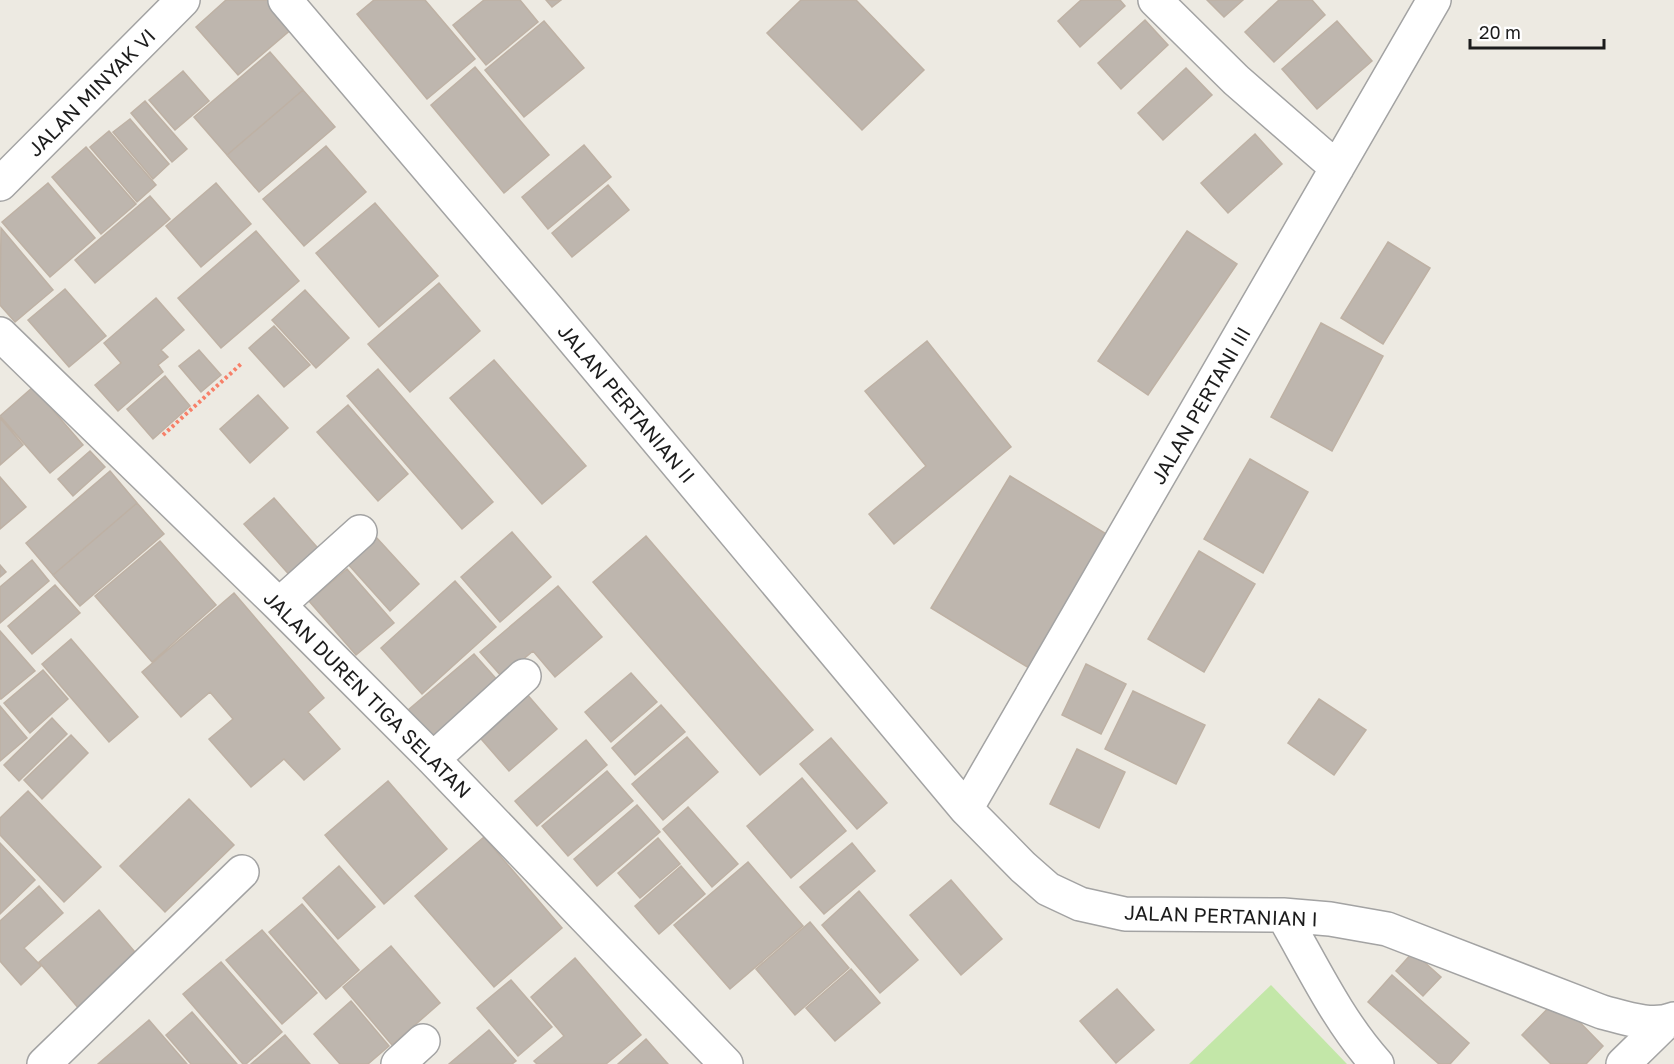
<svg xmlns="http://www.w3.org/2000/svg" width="1674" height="1064" viewBox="0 0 1674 1064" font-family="'Golos Text',sans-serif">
<rect width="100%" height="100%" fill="#edeae2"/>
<!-- grass -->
<path fill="#c3e7a8" d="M1271 985 1347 1064H1189Z"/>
<!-- building -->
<path fill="#beb6ae" stroke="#beb1a4" stroke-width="1.5" d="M226 0H269L293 28 238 75 196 27Z
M374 0H425L475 59 427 99 357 14Z
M484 0H520L538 22 486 65 453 25Z
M546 0H561L552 7Z
M801 0H856L924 70 862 130 767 33Z
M1081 0H1120L1125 6 1080 47 1058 21Z
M1207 0H1243L1224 17Z
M1279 0H1312L1325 15 1274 62 1245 32Z
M1145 20 1168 45 1121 89 1098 63Z
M544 21 584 68 524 117 485 70Z
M1337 21 1372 61 1317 109 1282 69Z
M270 52 303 90 227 155 194 117Z
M475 67 549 155 504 193 431 105Z
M1186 68 1212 95 1163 140 1138 113Z
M183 71 209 101 175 130 149 100Z
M303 90 335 127 259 192 227 155Z
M145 101 187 149 172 162 131 113Z
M130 119 169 164 153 179 113 132Z
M109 131 156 185 137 202 90 147Z
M1255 134 1282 164 1228 213 1201 183Z
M584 145 611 177 548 229 522 197Z
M326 146 366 192 304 246 263 199Z
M86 147 136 204 101 234 52 177Z
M48 183 95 238 50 277 2 222Z
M216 183 251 224 201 267 166 226Z
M608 185 629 210 572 257 552 233Z
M150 196 170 219 95 283 75 260Z
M375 203 438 276 379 327 316 253Z
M1 228 53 290 15 322 0 305Z
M256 231 299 281 221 348 178 298Z
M1187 231 1237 264 1148 395 1098 361Z
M1388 242 1430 268 1383 344 1341 318Z
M439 283 480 331 410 392 368 344Z
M65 289 106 336 69 367 28 320Z
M305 290 349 338 316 368 272 320Z
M156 298 184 330 161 350 168 357 158 365 163 372 118 411 95 385 121 363 104 343Z
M1321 323 1383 356 1332 451 1271 417Z
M274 326 310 365 284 387 249 348Z
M927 341 1011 447 894 544 869 514 926 466 865 391Z
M199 350 221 375 201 392 179 366Z
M494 360 586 466 542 504 450 398Z
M378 369 493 502 462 529 347 396Z
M165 376 190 406 153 439 127 409Z
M33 387 83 445 50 473 0 416Z
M258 395 288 428 250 463 220 429Z
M348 405 408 474 378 501 317 432Z
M0 418 23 445 0 465Z
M90 451 105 467 73 496 58 479Z
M1250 459 1308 492 1263 573 1204 539Z
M110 471 137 503 53 575 26 543Z
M1010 476 1108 535 1029 668 931 608Z
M0 477 26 507 0 529Z
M274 498 323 554 293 579 244 524Z
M137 503 164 534 80 606 53 575Z
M512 532 551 577 500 622 461 577Z
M646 536 813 730 760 775 593 582Z
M376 537 419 584 390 611 347 563Z
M160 541 216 605 152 662 95 596Z
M1199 551 1255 584 1204 672 1148 639Z
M32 560 49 581 0 623V587Z
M0 565 6 572 0 577Z
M347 569 394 623 356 655 309 601Z
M455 581 496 627 422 694 381 648Z
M55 585 80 613 32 654 8 626Z
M558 586 602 637 555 677 533 651 502 677 480 652Z
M234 593 324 698 308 712 340 749 304 780 284 759 251 787 209 739 233 719 210 692 181 717 142 672Z
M0 631 35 671 1 699H0Z
M71 639 138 717 109 742 42 664Z
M474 654 499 682 433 739 408 710Z
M1086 664 1126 684 1101 734 1062 715Z
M43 670 68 699 30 733 4 703Z
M631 673 657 702 611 742 585 712Z
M1133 691 1205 725 1176 784 1105 749Z
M525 692 557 729 509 771 476 733Z
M1319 699 1366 730 1334 775 1288 743Z
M661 705 685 732 635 775 612 748Z
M0 706 27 738 0 761Z
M52 718 67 734 19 781 4 765Z
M71 735 88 753 42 799 24 780Z
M687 737 718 772 663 820 632 784Z
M831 738 887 803 857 829 800 764Z
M586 740 607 765 537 826 515 801Z
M1077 749 1125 772 1099 828 1050 804Z
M607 771 633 801 568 856 542 826Z
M802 778 846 831 791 878 747 826Z
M388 781 447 849 384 904 325 835Z
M28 791 101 867 64 902 0 835V818Z
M189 799 234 845 165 912 120 866Z
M637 805 660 832 597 886 574 859Z
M688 807 738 864 712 887 663 829Z
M484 837 562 928 494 987 415 896Z
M658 838 680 864 640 898 618 873Z
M0 843 35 880 0 914Z
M852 843 875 871 824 914 800 887Z
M748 862 803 926 730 989 674 925Z
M339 866 375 907 338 939 303 898Z
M681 866 705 894 659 934 635 906Z
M951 880 1002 939 961 975 910 915Z
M39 886 63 913 24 948 41 966 21 985 0 961V921Z
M859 891 918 960 880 993 822 925Z
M302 904 359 970 326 999 269 932Z
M99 910 140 958 80 1010 39 962Z
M810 922 849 968 795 1015 756 969Z
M262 930 317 993 282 1024 226 960Z
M391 946 440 1003 392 1045 343 987Z
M1413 952 1441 977 1423 996 1396 971Z
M575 958 641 1035 606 1064H537L534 1061 564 1036 531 997Z
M221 962 282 1032 246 1064H243L183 994Z
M851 969 880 1003 835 1041 806 1008Z
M1392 975 1469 1043 1450 1064H1439L1368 1002Z
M511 980 552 1027 518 1056 477 1008Z
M1117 989 1154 1030 1116 1063 1080 1021Z
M1557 999 1603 1046 1586 1064H1551L1522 1035Z
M351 1001 389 1046 368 1064H340L314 1034Z
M192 1012 237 1064H191L166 1035Z
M149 1020 187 1064H98Z
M489 1030 516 1061 512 1064H449Z
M285 1035 310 1064H251Z
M646 1039 668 1064H618Z"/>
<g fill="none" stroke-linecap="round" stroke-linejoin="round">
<defs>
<path id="minor" d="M285 0 547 308 966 809 1023 867 1048 889 1080 904 1125 914 1283 915 1330 919 1387 929 1602 1012C1625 1018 1652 1028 1674 1019
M1155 0 1236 80 1337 168
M0 184 183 0
M0 334 279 605 433 759 726 1064
M279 605 360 532
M433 759 524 676
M966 809 1434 0
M1283 915C1312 965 1338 1021 1377 1064
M44 1064 242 872
M398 1064 423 1041
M1623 1064 1666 1022"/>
</defs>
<!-- minor casing -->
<use href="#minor" stroke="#a3a3a3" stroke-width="36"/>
<!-- path -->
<path stroke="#f78069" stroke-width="4" stroke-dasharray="3 3" stroke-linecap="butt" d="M163 435 241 364"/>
<!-- minor -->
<use href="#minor" stroke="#fff" stroke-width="33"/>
</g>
<g text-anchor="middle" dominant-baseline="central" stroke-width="6" stroke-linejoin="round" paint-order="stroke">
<!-- street labels -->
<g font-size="20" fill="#1c1c1c" stroke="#fff">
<text transform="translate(91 92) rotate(-45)">JALAN MINYAK VI</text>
<text transform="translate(627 403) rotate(50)">JALAN PERTANIAN II</text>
<text transform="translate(1200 405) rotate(-60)">JALAN PERTANI III</text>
<text transform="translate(368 694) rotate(45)">JALAN DUREN TIGA SELATAN</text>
<text transform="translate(1221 915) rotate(2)">JALAN PERTANIAN I</text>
</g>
</g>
<!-- scale -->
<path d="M1470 39v9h134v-9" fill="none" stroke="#1c1c1c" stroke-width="3"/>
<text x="1479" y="39" font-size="18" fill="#1c1c1c" stroke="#ffffff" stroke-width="4.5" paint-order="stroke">20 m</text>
</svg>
